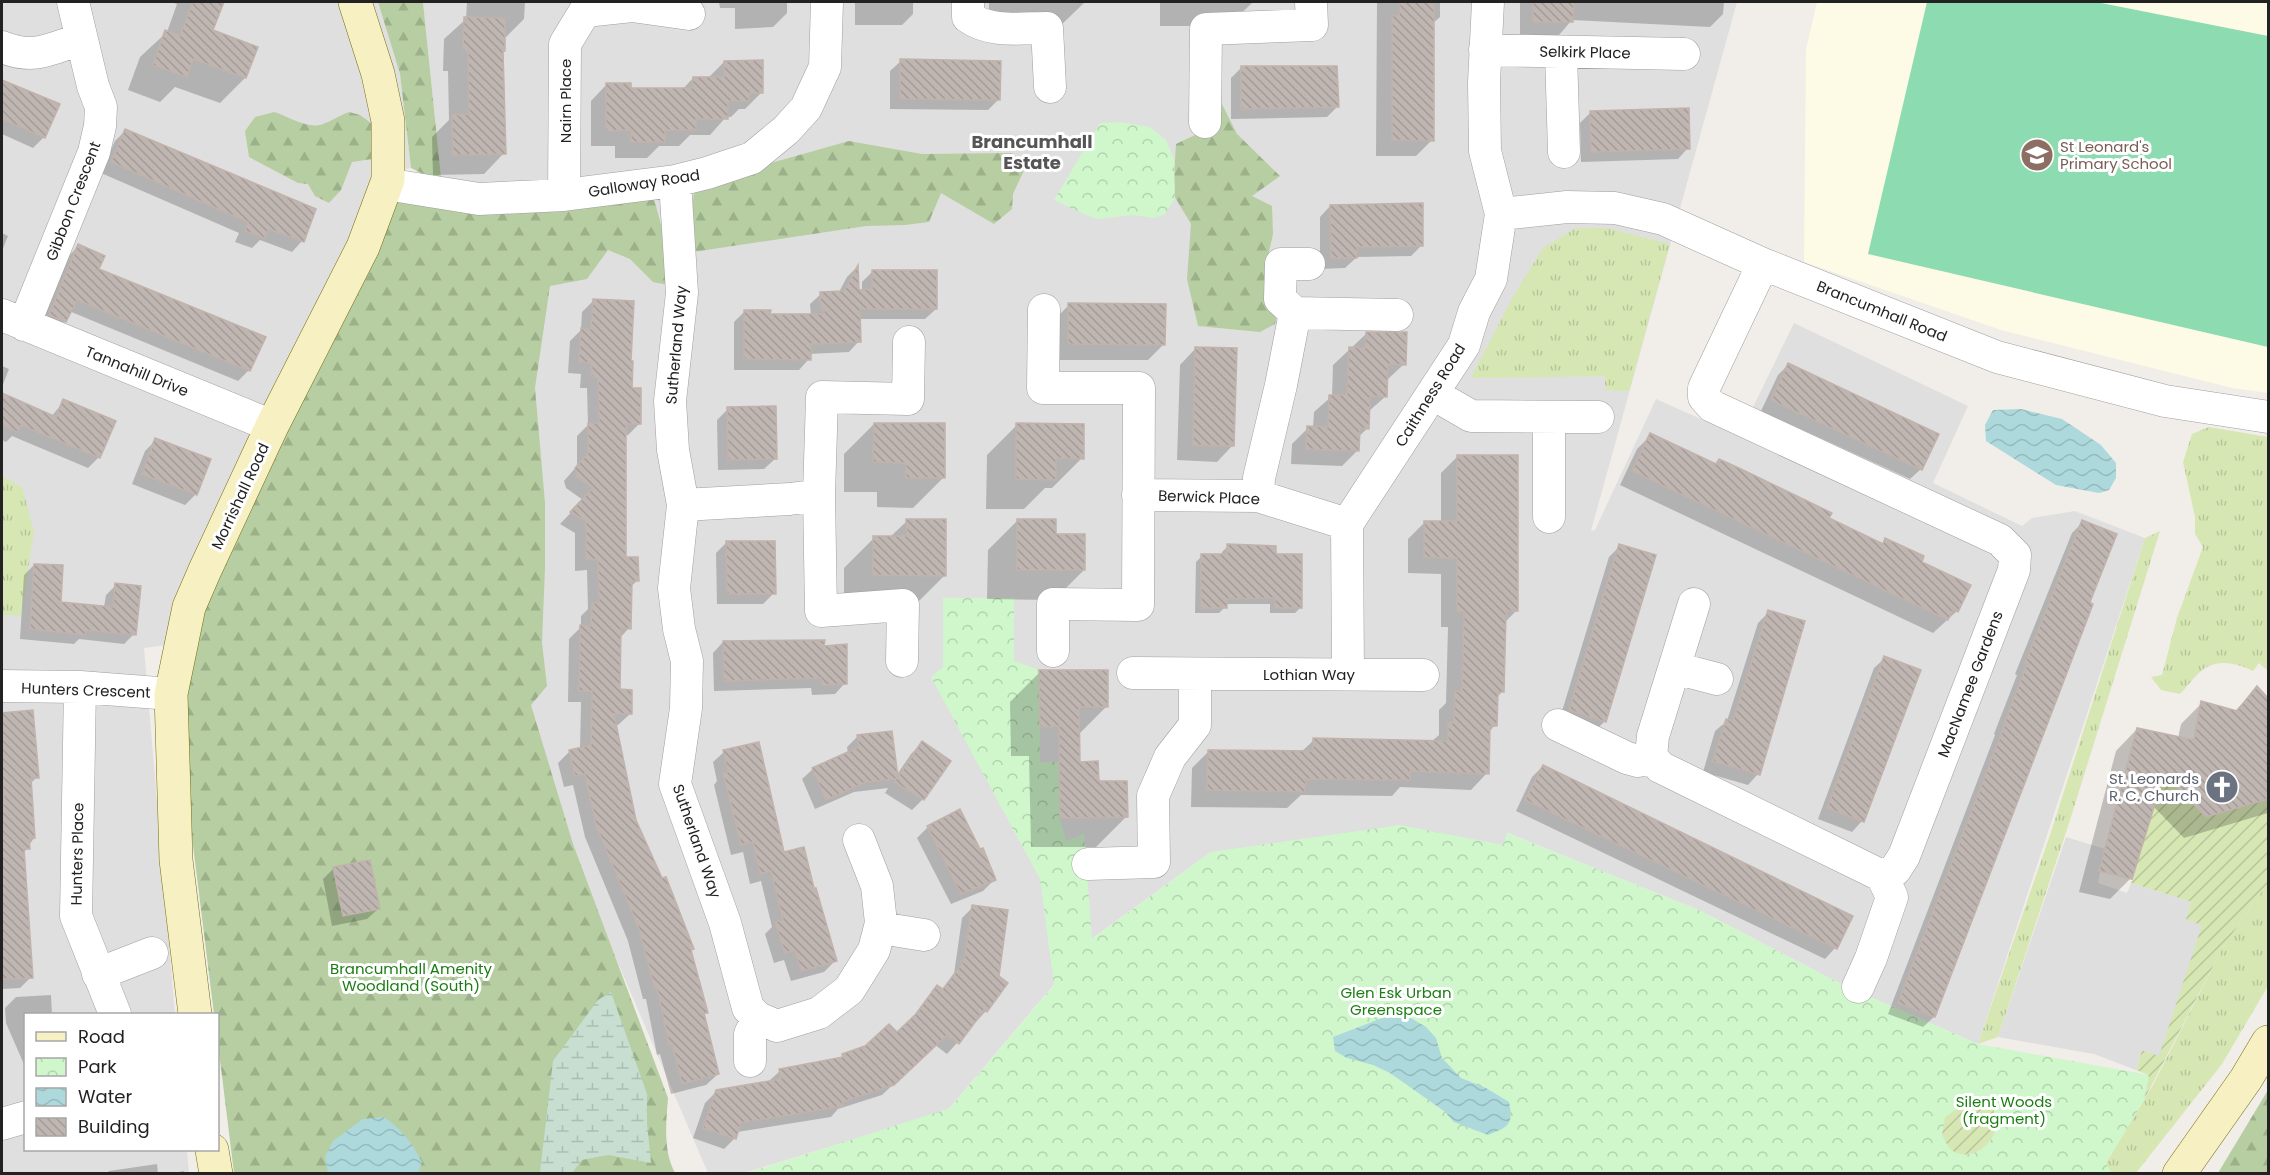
<svg xmlns="http://www.w3.org/2000/svg" width="2270" height="1175" viewBox="0 0 2270 1175" font-family="Poppins,sans-serif">
<defs>
<pattern id="grass-tufts" width="24" height="20" patternUnits="userSpaceOnUse" patternTransform="scale(1.5)"><rect width="24" height="20" fill="#d6e7b3"/><path d="M3 7l-1-3M5 7V3M7 7l1-3M15 17l-1-3M17 17v-4M19 17l1-3" fill="none" stroke="#b7c69a"/></pattern>
<pattern id="forest-firs" width="22" height="20" patternUnits="userSpaceOnUse" patternTransform="scale(1.5)"><rect width="22" height="20" fill="#b6cea1"/><path d="M5 1l3.5 6h-7zM16 11l3.5 6h-7z" fill="#9cb18a"/></pattern>
<pattern id="wetland-marsh" width="20" height="14" patternUnits="userSpaceOnUse" patternTransform="scale(1.5)"><rect width="20" height="14" fill="#c7ded0"/><path d="M1 5h8M5 5V1M11 12h8M15 12V8" fill="none" stroke="#abbeb2"/></pattern>
<pattern id="park-crowns" width="20" height="18" patternUnits="userSpaceOnUse" patternTransform="scale(1.5)"><rect width="20" height="18" fill="#cff7cb"/><path d="M2 6a3 3 0 1 1 6 0M12 15a3 3 0 1 1 6 0" fill="none" stroke="#b1d3ae"/></pattern>
<pattern id="garden-furrows" width="10" height="10" patternUnits="userSpaceOnUse" patternTransform="scale(1.5)"><rect width="10" height="10" fill="#d6e7b3"/><path d="M-1 1l2-2M0 10L10 0M9 11l2-2" fill="none" stroke="#b7c69a"/></pattern>
<pattern id="water-waves" width="16" height="10" patternUnits="userSpaceOnUse" patternTransform="scale(1.5)"><rect width="16" height="10" fill="#add9dc"/><path d="M0 5q4-4 8 0t8 0" fill="none" stroke="#95babc"/></pattern>
<pattern id="building-back-hatch" width="6" height="6" patternUnits="userSpaceOnUse" patternTransform="scale(1.5)"><rect width="6" height="6" fill="#bfb6b2"/><path d="M-1 5l2 2M0 0l6 6M5-1l2 2" fill="none" stroke="#a49c99"/></pattern>
</defs>
<rect width="100%" height="100%" fill="#f1ede9"/>
<!-- residential -->
<path fill="#e0dfdf" d="M2 2H378L400 74 411 168 388 172 182 643 144 648 175 1014H26V1150H187L189 1173 2 1174Z
M423 2H1737L1591 531 1595 530 1656 399 1739 436 1794 323 1968 406 1933 483 2022 526 2032 518 2075 511 2145 538 1978 1044 1843 985 1701 911 1508 833 1504 845 1211 852 1094 937 947 1111 744 1173H708L525 746 441 177Z"/>
<!-- education -->
<path fill="#fdfae6" d="M1817 2H2268V393L2232 388 2001 330 1804 262 1806 49Z"/>
<!-- grass -->
<path fill="url(#grass-tufts)" d="M1576 228H1607L1670 244 1629 391 1605 390V376L1471 378 1511 300 1543 248Z
M2209 427 2268 437V671L2259 663 2253 671C2240 664 2221 659 2207 667 2197 672 2188 686 2180 694L2161 690 2151 677 2162 675 2177 618 2203 547 2195 534V517L2183 462 2192 434Z
M2 476 22 487 34 531 21 616 2 615Z
M2160 531 2071 817 1998 1037 1978 1044 2051 832 2145 538Z
M2268 883V986L2222 1064 2136 1173H2111L2106 1163 2153 1085 2223 947Z"/>
<!-- forest -->
<path fill="url(#forest-firs)" d="M378 2H423L441 177 425 175 411 168 400 74Z
M1214 88 1237 134 1280 176 1252 196 1272 206 1273 234 1266 265 1283 288 1275 324 1260 332 1198 326 1187 279 1191 224 1173 194 1176 144 1195 135Z
M274 112C288 116 308 130 323 124 332 121 340 115 349 112L360 115 371 123 375 143 372 159 352 162 341 190 329 203 315 196 308 184 298 183 249 157 245 131 255 117Z
M849 141 922 154 1012 153 1027 164 1013 194 1012 209 994 224 941 193 929 222 905 225 866 226 680 254 692 210 694 192 746 170Z
M650 184 678 287 653 282 630 259 608 250 587 279 550 286 535 388 545 503V567L542 643 547 686 531 705 573 844 668 1098C666 1123 663 1151 675 1173H234L218 1044V1014H214L184 773 182 643 392 185Z
M2268 1090V1173H2218Z"/>
<!-- wetland -->
<path fill="url(#wetland-marsh)" d="M611 992 647 1094V1123L651 1163 608 1155 582 1160 572 1173H542L540 1172 553 1061 598 1000Z"/>
<!-- park -->
<path fill="url(#park-crowns)" d="M1121 122 1150 127 1166 140 1174 159 1175 198 1165 214 1155 218 1133 215 1096 219 1086 215 1054 200 1100 123Z
M943 598H1014V661L1039 670 1040 762H1059L1060 818 1066 841 1084 834 1092 939 1211 852 1400 825 1503 845 1507 833 1701 911 1843 985 1978 1044 2149 1075 2144 1100 2106 1163 2111 1173 744 1174 950 1108 1054 985 1040 879 931 677 943 667Z"/>
<!-- garden -->
<path fill="url(#garden-furrows)" d="M2164 774 2206 817 2268 799V883L2223 947 2144 1100 2149 1075 2136 1070 2142 1050 2159 1055 2185 920 2191 902 2131 883Z
M1968 1102 1993 1107C1995 1116 1997 1126 1993 1136 1986 1150 1968 1160 1953 1151 1948 1148 1945 1140 1942 1135L1945 1117Z"/>
<!-- pitch -->
<path fill="#8ddbb0" d="M1927 2H2096L2268 36V347L1868 254Z"/>
<!-- parking -->
<path fill="#dedede" d="M2066 837 2105 849 2098 883 2127 893 2131 883 2191 902 2186 920 2202 925 2159 1056 2142 1050 2136 1070 2094 1054 1998 1037Z"/>
<!-- water -->
<path fill="url(#water-waves)" d="M2021 409 2062 419 2101 445 2116 463V478L2109 490 2099 493 2056 485 1986 441 1985 425 1993 410Z
M1395 1013 1411 1018 1426 1027 1436 1038 1442 1058 1461 1078 1486 1088 1509 1102C1514 1125 1508 1127 1488 1135L1454 1122 1444 1111 1390 1073 1373 1065 1347 1058 1335 1051 1333 1037Z
M384 1117C404 1132 410 1140 422 1162L418 1173H328L325 1157 333 1141 363 1119Z"/>
<!-- shadow -->
<path fill="#0003" d="M171 2H222L212 31 245 78 220 103 175 87 160 102 128 90 140 57 167 32 177 4Z
M467 2H525L524 19 503 40 501 53 504 153 484 174 433 175 432 137 449 120 448 71H443L444 39 466 19Z
M719 2H787V13L773 27 735 29V8H720Z
M855 2H913V14L902 25H855Z
M989 2H1085L1059 27H989Z
M1160 2H1253L1228 26H1160Z
M1362 2H1440V17L1432 24V140L1416 156H1376L1377 2Z
M1520 2H1724L1723 14 1710 27 1572 20 1559 35H1520Z
M901 61 999 99 988 110 890 109V71Z
M724 62 761 93 745 109H739L731 117H726L710 135H690L679 146H659L647 158H615V146H591V101L607 84 629 90H682L693 78H708Z
M1242 67 1338 106 1327 117 1231 119V78Z
M2 81 58 105 44 137 33 148 2 134Z
M1591 112 1688 148 1678 159 1581 162 1580 123Z
M126 130 302 241 292 252 260 240 252 248 235 242 239 233 101 173 115 141Z
M1330 206 1422 245 1411 256 1357 257 1345 268 1320 269V217Z
M2 233 8 236 2 251Z
M78 246 97 270 249 370 238 381 69 311 65 321 54 332 39 325 68 257Z
M856 268 857 291H862V282L873 271 936 309 925 319H859V341L849 352 809 354V359L799 370H734V322L745 311 769 316H811L810 304 821 294 839 292 847 277Z
M593 301 629 362 631 389 640 423 628 435H625L624 559 637 581 630 587 629 628 620 638 618 691 630 714 618 725H614L635 821 689 951 707 1012 703 1016 718 1074 706 1085 671 1094 660 1054 657 1055 646 999H643L628 941 585 837 573 785 564 787 558 763 570 751 580 749 581 702H568L569 639 581 627V616L588 609 587 570 575 571V533L560 524 583 500 566 488 564 481 577 466V436L588 425 587 388H580L581 374 568 373 570 341 581 330 582 312Z
M1069 305 1164 344 1148 360H1052L1053 321Z
M1366 334 1404 364 1386 381V396L1368 412V428L1358 437V450L1342 466 1291 464 1292 444 1308 428H1313L1314 412 1332 396 1333 365Z
M1196 348 1233 445 1217 462 1177 460 1180 365Z
M1788 365 1921 469 1910 479 1761 411 1778 375Z
M2 366 9 369 2 387Z
M2 395 51 417 64 401 99 457 88 468 12 436 6 442 2 440Z
M728 409 775 459 764 469 718 470 717 420Z
M874 424 943 478 913 508 877 507V492H844V454Z
M1017 425 1082 458 1052 488H1045L1024 509H986L987 455Z
M1651 435 1881 545 1886 540 1920 563 1957 611 1933 633 1620 485 1637 449Z
M156 440 196 494 185 505 132 484 145 451Z
M1458 456 1517 610 1505 622 1502 692 1496 698 1495 725 1489 732 1487 773 1471 790 1400 787 1392 796 1301 795 1287 808 1191 807 1192 768 1209 751 1301 752 1314 740 1431 742 1439 735V710L1446 703 1448 627H1441V574L1408 573V539L1425 522H1441V473Z
M1018 520 1054 535 1084 570 1054 600 987 599 988 550Z
M907 521 945 575 915 605H844V568L874 538 890 537Z
M2083 522 1934 1017 1923 1027 1888 1014 1995 735 1994 734 2017 675 2015 674 2072 533Z
M727 542 774 593 763 604H717L716 553Z
M1228 546 1274 555 1301 607 1295 613H1270V604H1225V607L1219 613H1195L1196 562 1202 556H1222V552Z
M1620 546 1605 721 1594 732 1559 721 1609 557Z
M34 565 59 603 104 607 106 595 116 585 134 634 124 644 79 639 74 644 20 639 24 575Z
M1769 612 1758 774 1748 785 1703 772 1715 731 1727 721 1758 623Z
M723 642 822 647 845 683 835 694 812 695 811 688 714 691 713 653Z
M1885 658 1862 821 1852 832 1818 819 1874 668Z
M1040 672 1107 706 1078 735V763L1126 817 1096 847H1031L1029 756H1011L1010 702Z
M2257 688 2268 701V813L2184 838 2153 806 2131 878 2110 899 2079 892 2116 751 2137 729 2178 738 2181 724 2202 703 2234 712Z
M31 712 37 777 30 784 34 838 23 854 31 977 20 988 2 989V714Z
M858 736 896 776 911 754 922 743 949 761 923 799 912 810 885 793 888 788 854 792 815 809 802 779 813 769 848 754 847 747Z
M724 752 783 854 813 890 835 961 824 972 791 981 784 960 774 963 765 934 772 927 761 881 750 884 743 852 731 855 714 785 717 781 713 762Z
M1543 766 1835 948 1825 959 1516 811 1532 777Z
M959 811 994 880 983 891 951 904 917 838 928 827Z
M334 868 378 909 367 919 332 926 323 879Z
M973 907 997 977 986 1011 947 1054 935 1045 882 1095 838 1109 831 1117 737 1132 734 1139 724 1149 693 1138 705 1103 716 1092 769 1081 780 1071 839 1059 843 1055 897 1035 907 1025 927 998 937 987 942 990 954 974 962 918Z
M51 995 52 1014H26V1069L6 1023 5 1008 16 997Z
M157 1164 158 1174H106L109 1171Z
M184 1171 185 1174H166Z"/>
<!-- building -->
<path fill="url(#building-back-hatch)" stroke="#c2b2ac" stroke-width="1.5" d="M193 2H224L213 30 258 47 246 78 193 59 187 77 153 65 165 30 180 36Z
M1400 2H1434V141L1392 140V16L1399 15Z
M1533 2H1574L1573 22H1533Z
M464 17 505 18V51H503L506 154 453 155 452 115 469 114 468 51H463Z
M900 59 1001 61 1000 100 900 99Z
M763 60V93H749V101H728V119H696V130H665V142H631V130L606 131V83H631V88H692L693 77H724V61Z
M1241 66H1337L1339 107 1241 109Z
M2 80 60 104 45 138 2 119Z
M1689 108 1690 149 1591 152 1590 111Z
M125 129 316 209 304 242 269 229 264 238 245 231 248 222 111 162Z
M1423 203V246L1357 247V258H1331L1330 205Z
M78 244 105 256 99 269 266 337 250 371 77 300 66 322 49 315Z
M858 265 859 290 872 289V270H937V309H860L861 342 811 344V360L744 359V310H771L770 314H824V309H821L820 292 844 291Z
M593 299 634 301 631 361H633L632 388H641V424H626V557H638L639 581H632L631 629 621 628 620 689 632 690V714H614L636 820 662 878 666 877 694 949 691 950 708 1013H704L719 1074 682 1084 672 1043 669 1044 657 988 655 989 639 929 596 825 585 774 575 776 569 750 591 745 592 691H579L580 625 591 626 592 603H599L598 559 586 560V521L570 512 593 488 577 477 575 468 588 453V423H599L598 377H591L592 363 579 362 581 328 591 329Z
M1068 303 1166 304 1165 345 1068 344Z
M1366 332H1407L1406 365 1388 364 1387 397 1370 396 1369 429 1360 428 1359 451 1306 449 1307 426 1328 427 1329 395H1347L1349 347 1365 348Z
M1195 347 1237 348 1234 446 1193 445Z
M1788 363 1939 434 1922 470 1771 400Z
M2 393 56 417 63 399 116 421 100 458 21 425 18 432 2 425Z
M776 406 777 459 728 460 727 407Z
M874 423H945V478H906V463L873 462Z
M1016 423 1084 424V459L1056 458V480L1016 479Z
M1650 433 1716 464 1719 459 1741 469 1832 513 1829 518 1883 544 1885 538 1924 556 1922 562 1971 585 1958 612 1953 609 1948 620 1632 471Z
M155 438 211 459 197 495 142 474Z
M1457 455H1518V611H1506L1504 692H1498L1497 726H1490L1489 774 1410 771V780L1306 779 1305 792 1207 790 1208 750 1313 751V738L1448 741V723H1454L1455 691 1462 692 1464 611H1457V558L1424 557V521H1457Z
M906 519H946V576L873 575V536H907Z
M1017 519H1056V534H1085V570H1017Z
M2082 520 2117 534 2090 602 2093 604 2060 691 1935 1017 1898 1003 2005 724H2004L2027 664 2025 663Z
M726 541H775L776 594H727Z
M1227 544 1276 546V554H1302V608H1275V598L1227 599V608H1201V554H1227Z
M1619 544 1656 555 1606 722 1569 710Z
M34 564 63 565 61 602 113 607 115 583 141 586 136 635 86 630 85 635 30 629Z
M1768 610 1805 621 1760 775 1713 761 1726 719 1733 721Z
M825 640 824 646 847 644V684L822 685 821 678 724 681 723 641Z
M1884 656 1921 670 1864 822 1827 808Z
M1039 670H1108V707H1079L1080 762 1098 761 1099 781H1127L1128 817 1060 818 1059 726 1040 727Z
M2257 686 2268 698V799L2206 817 2164 774 2132 879 2099 871 2137 728 2194 740 2201 701 2237 711Z
M33 710 39 778H31L35 838 29 839 30 849H24L33 978 2 979V804H4L2 772V713Z
M892 731 898 777 922 741 951 761 924 800 894 782 896 779 866 782 826 800 812 768 859 747 857 735Z
M759 742 784 852 804 847 814 888H816L837 961 801 971 795 950 785 953 775 922 783 920 771 871 760 874 753 842 741 845 723 773 728 772 723 750Z
M1543 765 1853 916 1837 949 1525 800Z
M960 809 980 849 983 848 996 880 961 894 927 826Z
M370 860 380 909 343 916 333 867Z
M972 905 1008 910 999 976 1008 983 987 1012 984 1010 959 1044 947 1035 894 1085 842 1102 843 1106 741 1123 736 1139 703 1128 716 1090 781 1079 779 1069 843 1057 842 1054 865 1046 889 1024 897 1032 916 1014 937 985 943 989 964 961Z"/>
<g fill="none" stroke-linecap="round" stroke-linejoin="round">
<defs>
<path id="street" d="M968 2V17C990 33 1021 28 1047 28L1050 87
M2 47C34 60 50 49 81 39
M1485 50 1684 54
M1561 53 1564 152
M1205 122 1206 29 1312 25 1311 2
M388 180 392 185 479 199 564 195 675 181 707 173 752 158 786 130 806 108 825 67 827 2
M675 181 682 293 670 401 673 450 683 505 674 588 679 629 687 661 686 708 675 784 725 923 748 1008 758 1018 777 1026 819 1013 849 990 874 950 881 923 877 886 859 840
M564 195 565 44 585 11 632 6 689 14
M1501 214 1567 207 1615 208 1663 219 1763 264 1997 357 2165 401 2268 417
M1044 310 1043 388H1139L1138 605 1053 604V651
M1295 313 1280 299 1281 264H1309
M2 315 272 426
M24 325 94 152 100 126 101 107 93 86 73 2
M1433 394 1471 416 1598 417
M1549 417V517
M819 495 821 611 903 605 902 661
M1138 495 1258 496 1347 524
M1258 496 1259 478 1281 385 1295 313 1397 315
M683 505 790 499 819 495 822 397 908 399 909 342
M1694 604 1653 736 1651 756 1660 767 1868 869 1882 876 1895 870 1904 856 2014 570 2015 555 2000 540 1712 406 1704 397V388L1763 264
M1675 668 1717 679
M1133 673 1423 675
M1348 674 1347 524 1464 345 1474 312 1491 279 1501 214 1485 151 1484 82 1488 2
M2 686 80 687 171 694
M80 687 76 916 115 1014
M1558 725 1627 758 1638 761 1651 756
M1088 864 1154 862 1153 796 1170 757 1195 725V674
M880 928 924 935
M98 974 152 953
M1858 987 1871 958 1892 897 1882 876
M750 1061V1034L758 1018
M2 1124 26 1117"/>
<path id="secondary" d="M195 1014 176 860 171 694 189 607 205 570 272 426 363 247 388 180V121L378 74 355 2
M212 1150 216 1174
M2179 1174 2246 1079 2268 1042"/>
</defs>
<!-- street casing -->
<use href="#street" stroke="#9f9f9f" stroke-width="33"/>
<!-- secondary casing -->
<use href="#secondary" stroke="#766f0c" stroke-width="34"/>
<!-- street -->
<use href="#street" stroke="#fff" stroke-width="32"/>
<!-- secondary -->
<use href="#secondary" stroke="#f6f0c2" stroke-width="33"/>
</g>
<!-- icons -->
<defs>
<symbol id="school-disc" viewBox="-11 -11 22 22"><circle r="9.5" fill="#8d6e63" stroke="#fff"/><path d="M0-5L7-2L0 1L-7-2ZM-4 1L0 2.5L4 1V4Q0 6-4 4Z" fill="#fff"/></symbol>
<symbol id="church-disc" viewBox="-11 -11 22 22"><circle r="9.5" fill="#6b7280" stroke="#fff"/><path d="M-1.2-6h2.4v3.5h3.3v2.4h-3.3V6h-2.4V-.1h-3.3v-2.4h3.3Z" fill="#fff"/></symbol>
</defs>
<g fill-rule="evenodd">
<use href="#school-disc" x="2018" y="136" width="38" height="38"/>
<use href="#church-disc" x="2203" y="768" width="38" height="38"/>
</g>
<g text-anchor="middle" dominant-baseline="central" stroke-width="6" stroke-linejoin="round" paint-order="stroke">
<!-- street labels -->
<g font-size="15" fill="#222" stroke="#fff">
<text transform="translate(1585 52) rotate(1)">Selkirk Place</text>
<text transform="translate(565 101) rotate(-90)">Nairn Place</text>
<text transform="translate(644 183) rotate(-9)">Galloway Road</text>
<text transform="translate(73 201) rotate(-69)">Gibbon Crescent</text>
<text transform="translate(1882 311) rotate(22)">Brancumhall Road</text>
<text transform="translate(676 345) rotate(-85)">Sutherland Way</text>
<text transform="translate(137 371) rotate(22)">Tannahill Drive</text>
<text transform="translate(1430 395) rotate(-58)">Caithness Road</text>
<text transform="translate(240 496) rotate(-65)">Morrishall Road</text>
<text transform="translate(1209 497) rotate(2)">Berwick Place</text>
<text x="1309" y="674">Lothian Way</text>
<text transform="translate(1970 684) rotate(-69)">MacNamee Gardens</text>
<text transform="translate(86 690) rotate(2)">Hunters Crescent</text>
<text transform="translate(697 841) rotate(71)">Sutherland Way</text>
<text transform="translate(77 854) rotate(-89)">Hunters Place</text>
</g>
<!-- education labels -->
<g font-size="15" fill="#785e54" stroke="#fff" text-anchor="start">
<text x="2060" y="146">St Leonard's<tspan x="2060" dy="17">Primary School</tspan></text>
</g>
<!-- worship labels -->
<g font-size="15" fill="#5b616d" stroke="#fff" text-anchor="end">
<text x="2199" y="778">St. Leonards<tspan x="2199" dy="17">R. C. Church</tspan></text>
</g>
<!-- park labels -->
<g font-size="15" fill="#1c7d13" stroke="#fff">
<text x="411" y="968">Brancumhall Amenity<tspan x="411" dy="17">Woodland (South)</tspan></text>
<text x="1396" y="992">Glen Esk Urban<tspan x="1396" dy="17">Greenspace</tspan></text>
<text x="2004" y="1101">Silent Woods<tspan x="2004" dy="17">(fragment)</tspan></text>
</g>
<!-- quarter labels -->
<g font-size="18" font-weight="bold" fill="#555" stroke="#fff">
<text x="1032" y="141">Brancumhall<tspan x="1032" dy="21">Estate</tspan></text>
</g>
</g>
<!-- border -->
<rect width="2270" height="1175" fill="none" stroke="#222222" stroke-width="6"/>
<!-- legend -->
<rect x="24" y="1013" width="195" height="138" fill="#ffffff" stroke="#a7a7a7" stroke-width="1.5"/>
<rect x="36" y="1032" width="30" height="9" fill="#f6f0c2" stroke="#a7a7a7" stroke-width="1.5"/>
<text x="78" y="1043" font-size="18" fill="#222222">Road</text>
<rect x="36" y="1058" width="30" height="18" fill="url(#park-crowns)" stroke="#a7a7a7" stroke-width="1.5"/>
<text x="78" y="1073" font-size="18" fill="#222222">Park</text>
<rect x="36" y="1088" width="30" height="18" fill="url(#water-waves)" stroke="#a7a7a7" stroke-width="1.5"/>
<text x="78" y="1103" font-size="18" fill="#222222">Water</text>
<rect x="36" y="1118" width="30" height="18" fill="url(#building-back-hatch)" stroke="#a7a7a7" stroke-width="1.5"/>
<text x="78" y="1133" font-size="18" fill="#222222">Building</text>
</svg>
